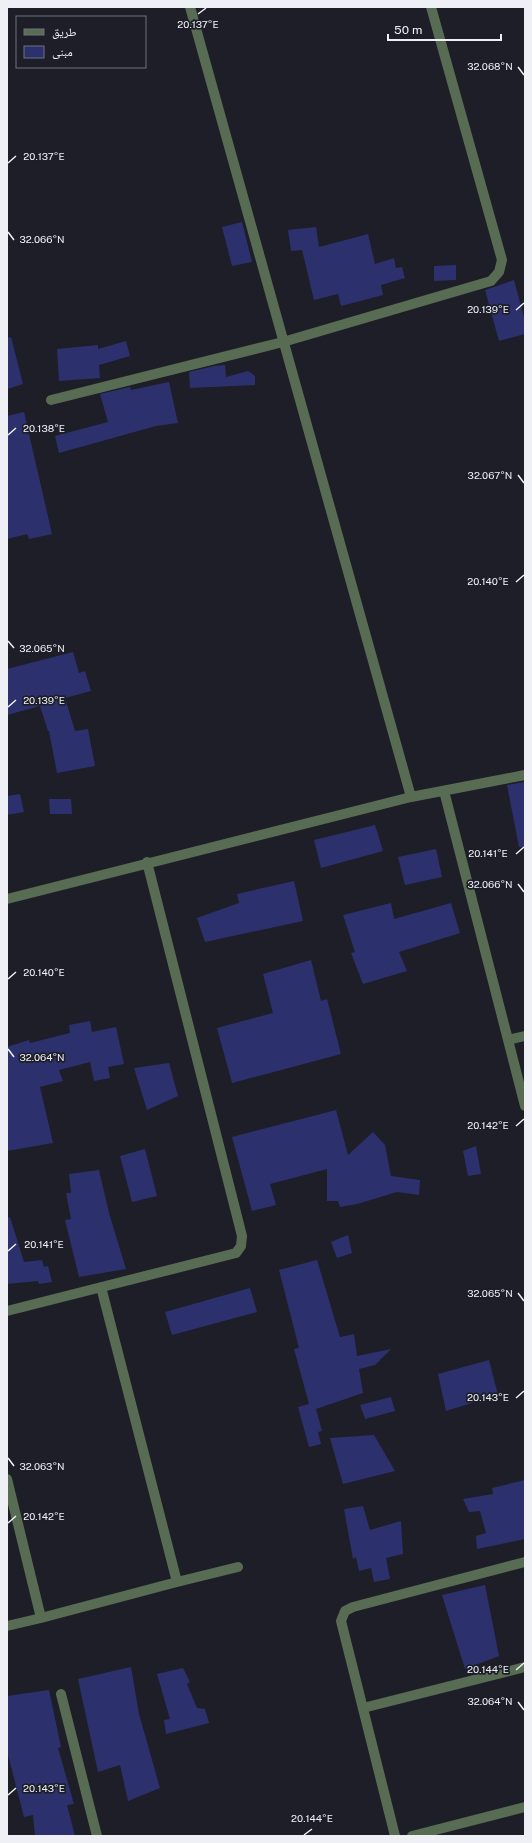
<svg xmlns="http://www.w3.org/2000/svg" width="532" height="1843" viewBox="0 0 532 1843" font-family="'Public Sans','Noto Naskh Arabic',sans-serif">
<rect width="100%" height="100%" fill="#1d1e28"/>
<!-- building -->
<path fill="#2c316d" d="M242 222 252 262 232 266 222 227Z
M316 227 319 247 368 234 375 264 394 258 396 268 402 267 405 278 381 285 383 295 341 306 338 294 314 300 302 250 291 251 288 230Z
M456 265V280L434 281V266Z
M514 280 525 321V334L499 341 485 290Z
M11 337 23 384 7 389V338Z
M126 341 130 356 99 365 100 378 59 381 57 349 98 345V349Z
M225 365 226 377 248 371 255 376V385L190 388 189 372 214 366Z
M169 382 178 423 156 426 59 453 55 436 108 422 100 394 130 387 131 390Z
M24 412 52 534 29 539 27 534 7 539V416Z
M73 652 79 673 85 671 91 691 65 698 75 731 88 729 95 766 57 773 49 731H48L40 706 7 715V669Z
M525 782V847H519L507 785Z
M20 794 24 812 7 815V796Z
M49 799H71L72 814H50Z
M375 825 383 851 321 868 314 840Z
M436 849 442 877 405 885 398 857Z
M294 881 303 921 205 942 197 918 239 903 237 894Z
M391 903 394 919 451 903 460 933 399 952 407 971 363 984 351 953 355 952 343 915Z
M311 960 321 1001 327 999 341 1054 232 1083 217 1028 273 1013 263 974Z
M90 1021 92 1032 116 1027 124 1064 108 1067 110 1078 94 1081 90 1062 59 1070 63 1081 40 1087 53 1143 7 1151V1047L29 1040 30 1043 70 1033 69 1025Z
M169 1063 178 1096 147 1110 134 1068Z
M336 1110 348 1155 373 1132 385 1145 391 1176 420 1180 419 1195 397 1192 357 1204 340 1207 338 1201H327V1169L270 1184 276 1205 252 1211 232 1137Z
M476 1146 481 1174 468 1176 463 1151Z
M145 1149 157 1196 132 1202 120 1156Z
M99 1170 109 1213 126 1269 79 1277 65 1220 71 1219 66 1193H71L69 1174Z
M10 1217 24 1262 42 1260 44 1267 48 1266 52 1282 39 1284 38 1281 7 1284V1218Z
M348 1235 352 1253 337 1258 331 1242Z
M317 1260 340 1337 354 1334 357 1356 391 1349 375 1365 359 1369 363 1393 316 1409 322 1431 318 1432 321 1444 309 1447 298 1407 309 1404 294 1349 299 1348 279 1270Z
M250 1288 257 1312 172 1335 165 1312Z
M489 1360 498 1395 446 1411 438 1374Z
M391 1397 395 1411 365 1419 360 1405Z
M374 1435 395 1471 343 1484 330 1438Z
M525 1480V1539L477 1549 476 1536 486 1533 480 1511 469 1512 463 1499 493 1494 492 1488Z
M363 1506 370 1530 401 1521 403 1554 386 1558 390 1579 374 1582 371 1568 359 1571 356 1557 353 1559 344 1509Z
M485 1585 499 1656 465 1669 442 1595Z
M131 1667 139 1714 160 1788 128 1801 120 1765 98 1772 78 1679Z
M183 1668 190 1682 187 1684 197 1708 205 1709 209 1723 166 1734 164 1720 170 1719 157 1674Z
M49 1690 61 1747 58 1748 74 1804 67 1805 75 1836H35L33 1815 24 1817 7 1751V1696Z"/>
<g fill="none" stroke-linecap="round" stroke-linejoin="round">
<!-- minor -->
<path stroke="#576c53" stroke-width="10" d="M190 7 411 797
M51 400 283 342 491 281 499 272 502 260 431 7
M444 791 525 1106
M7 899 411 797 525 775
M508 1040 525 1036
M7 1311 236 1253 241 1246 242 1236 147 862
M7 1479 41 1618 177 1582 101 1287
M177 1582 238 1567
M7 1626 41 1618
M61 1694 97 1836
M363 1708 525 1667
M395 1836 341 1621 345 1611 353 1607 525 1562
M412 1836 525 1807"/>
</g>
<!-- ticks -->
<path fill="none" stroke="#eef0f6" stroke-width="1.5" d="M198 14 206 8M518 67 524 75M8 163 16 156M8 232 14 240M516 310 524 303M8 435 16 428M518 475 524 483M516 582 524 575M8 641 14 648M8 707 16 700M516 854 524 847M518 884 524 892M8 979 16 972M8 1049 14 1057M516 1126 524 1119M8 1251 16 1244M518 1293 524 1301M516 1398 524 1391M8 1458 14 1466M8 1523 16 1516M516 1670 524 1663M518 1702 524 1710M8 1795 16 1788M304 1835 312 1829"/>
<g font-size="10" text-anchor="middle" fill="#eef0f6" stroke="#1d1e28" stroke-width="3.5" stroke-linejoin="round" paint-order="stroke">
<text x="198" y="28">20.137°E</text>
<text x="490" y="70">32.068°N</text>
<text x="44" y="160">20.137°E</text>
<text x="42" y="243">32.066°N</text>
<text x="488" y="313">20.139°E</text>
<text x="44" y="432">20.138°E</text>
<text x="490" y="479">32.067°N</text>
<text x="488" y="585">20.140°E</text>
<text x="42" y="652">32.065°N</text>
<text x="44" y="704">20.139°E</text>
<text x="488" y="857">20.141°E</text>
<text x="490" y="888">32.066°N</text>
<text x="44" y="976">20.140°E</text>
<text x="42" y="1061">32.064°N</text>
<text x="488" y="1129">20.142°E</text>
<text x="44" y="1248">20.141°E</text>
<text x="490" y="1297">32.065°N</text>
<text x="488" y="1401">20.143°E</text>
<text x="42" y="1470">32.063°N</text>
<text x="44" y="1520">20.142°E</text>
<text x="488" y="1673">20.144°E</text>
<text x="490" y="1705">32.064°N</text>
<text x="44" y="1792">20.143°E</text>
<text x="312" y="1822">20.144°E</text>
</g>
<!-- border -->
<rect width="532" height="1843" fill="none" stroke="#eef0f6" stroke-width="16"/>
<!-- legend -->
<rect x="16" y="16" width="130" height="52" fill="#1d1e28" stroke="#71727a"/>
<rect x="24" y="29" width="20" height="6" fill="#576c53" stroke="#71727a"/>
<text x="52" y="36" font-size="12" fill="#eef0f6">طريق</text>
<rect x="24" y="46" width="20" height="12" fill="#2c316d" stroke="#71727a"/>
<text x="52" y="56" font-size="12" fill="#eef0f6">مبنى</text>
<!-- scale -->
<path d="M388 34v6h113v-6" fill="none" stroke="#eef0f6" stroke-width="2"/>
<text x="394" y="34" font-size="12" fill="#eef0f6" stroke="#1d1e28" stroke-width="3" paint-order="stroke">50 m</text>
</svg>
